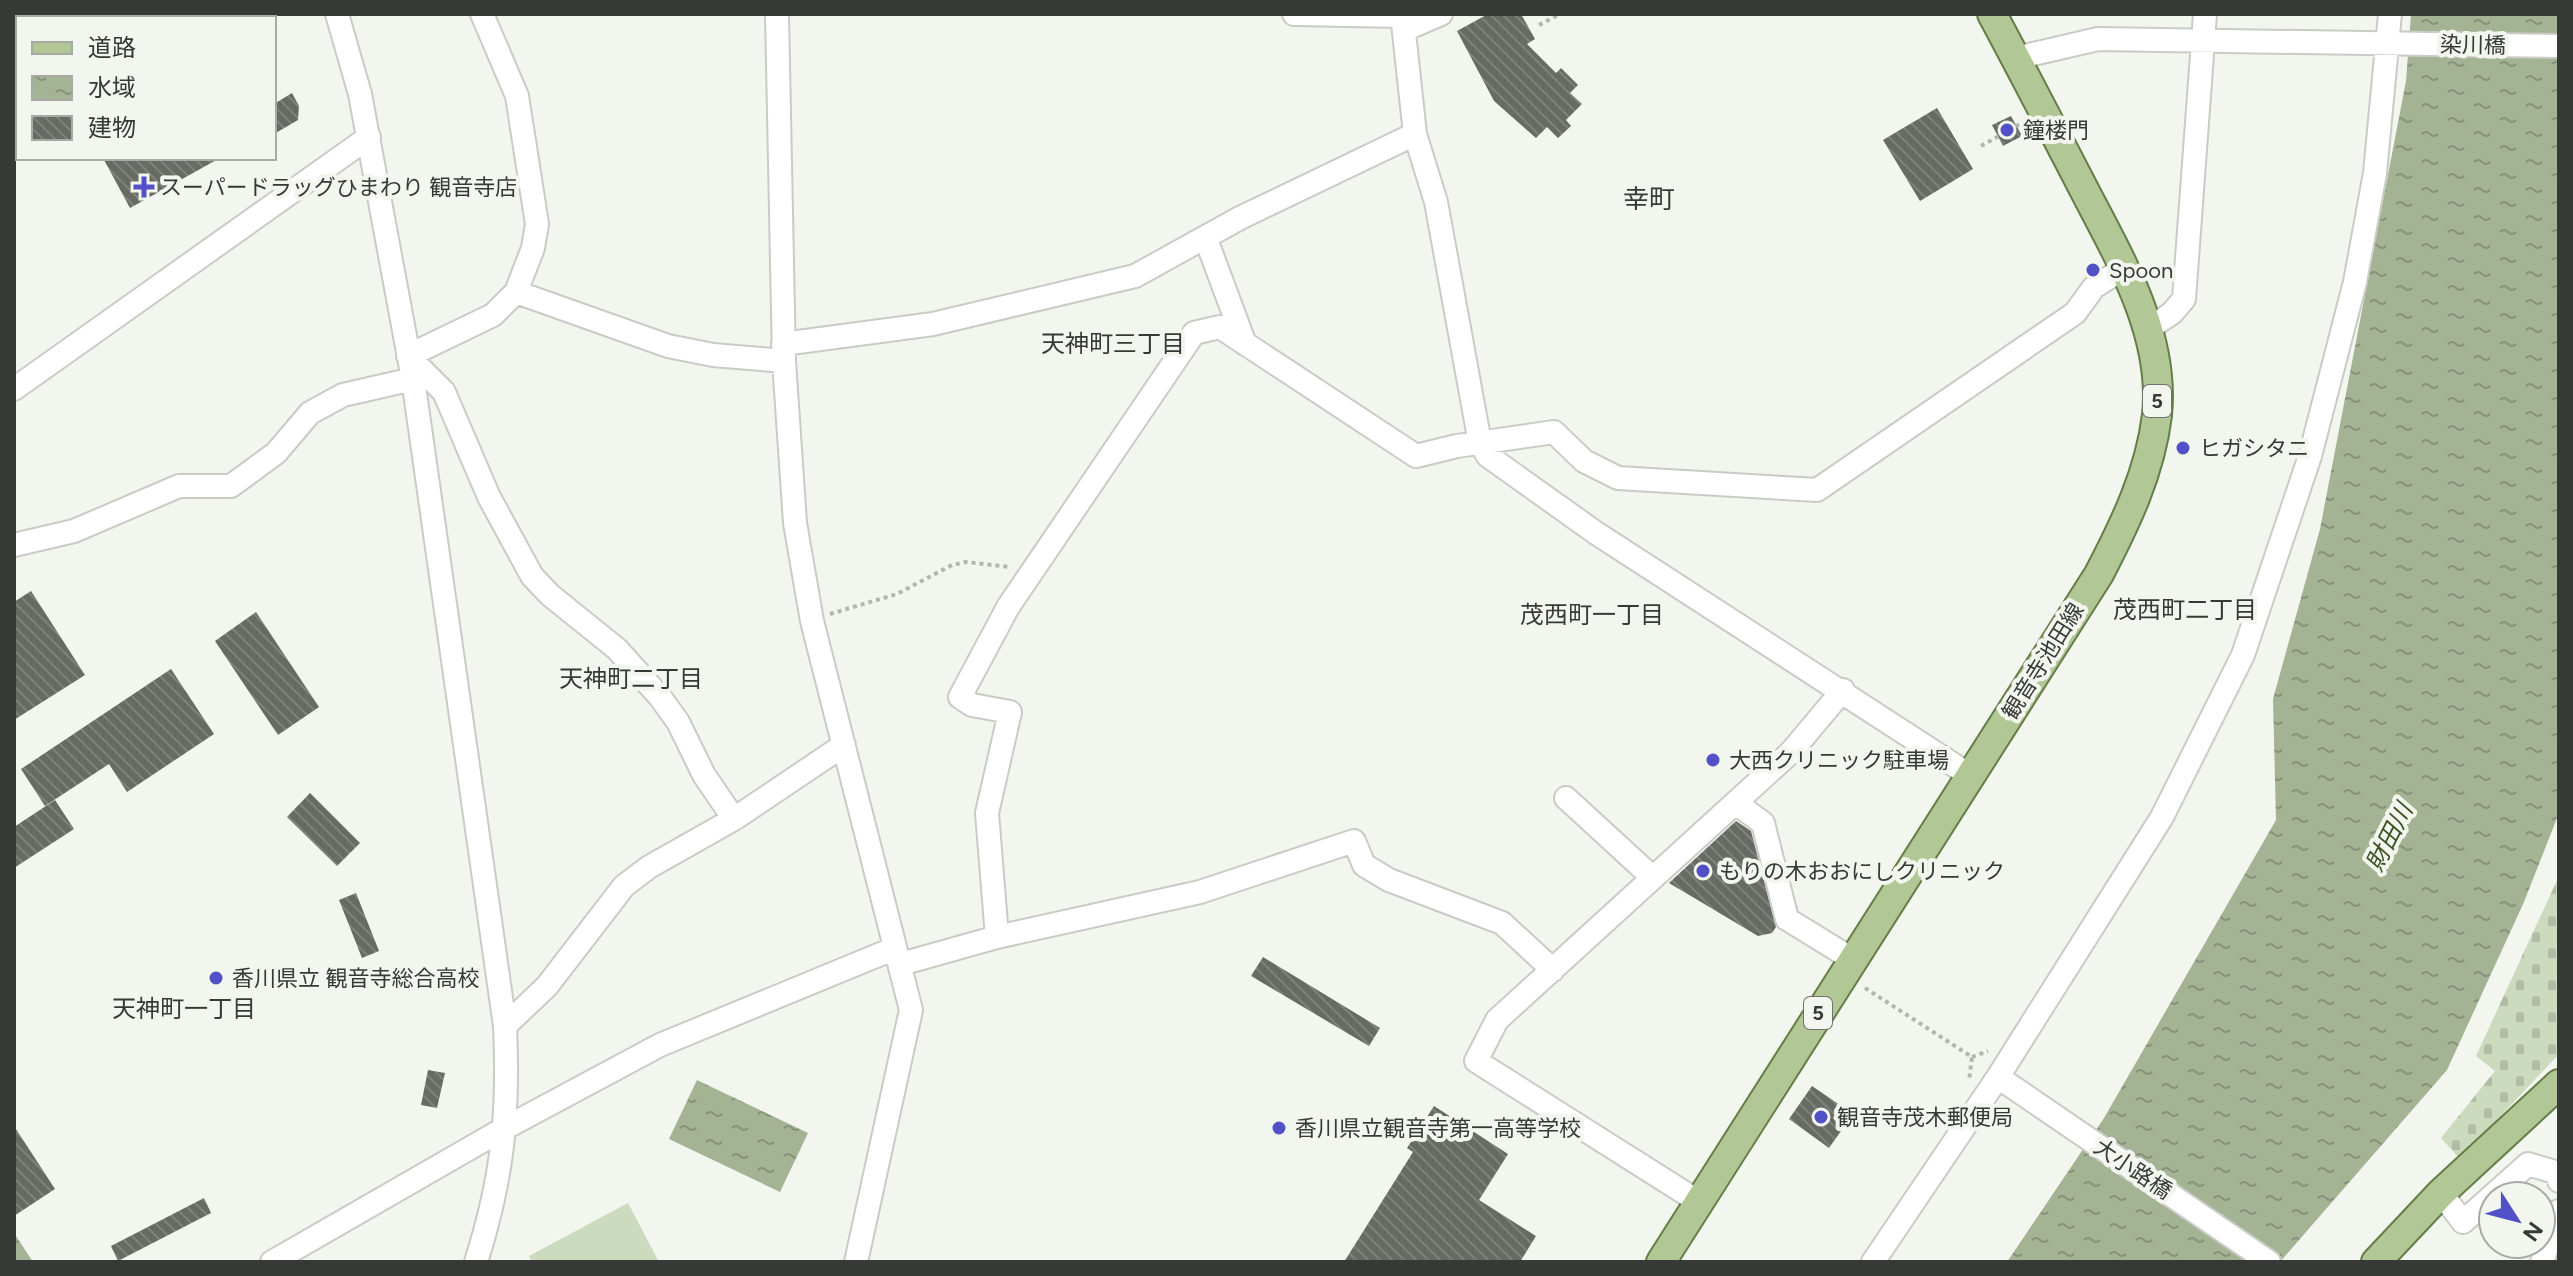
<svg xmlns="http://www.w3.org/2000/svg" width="2573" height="1276" viewBox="0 0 2573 1276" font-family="Figtree,'Noto Sans JP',sans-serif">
<defs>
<pattern id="cemetery-stones" width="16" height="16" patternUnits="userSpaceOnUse" patternTransform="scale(2)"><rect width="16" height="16" fill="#ccdabd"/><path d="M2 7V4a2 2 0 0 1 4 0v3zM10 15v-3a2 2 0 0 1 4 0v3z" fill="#b0bca3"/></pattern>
<pattern id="water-ripples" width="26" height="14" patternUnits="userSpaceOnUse" patternTransform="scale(2)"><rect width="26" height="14" fill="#a4b394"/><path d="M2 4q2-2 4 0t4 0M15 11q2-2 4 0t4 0" fill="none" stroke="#86937a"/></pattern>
<pattern id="building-back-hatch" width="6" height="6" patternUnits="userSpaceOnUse" patternTransform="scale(2)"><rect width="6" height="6" fill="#686b64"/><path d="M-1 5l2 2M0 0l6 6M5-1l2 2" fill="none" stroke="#7f817c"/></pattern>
</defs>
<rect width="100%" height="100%" fill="#f2f6ee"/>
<!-- grass -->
<path fill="#ccdabd" d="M628 1203 659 1262H532L529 1256Z"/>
<!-- cemetery -->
<path fill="url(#cemetery-stones)" d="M2559 876V1054L2460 1159 2441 1138 2495 1071 2476 1056Z"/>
<!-- water -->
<path fill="url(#water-ripples)" d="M2411 14H2559V813L2524 902 2447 1070 2280 1262H2007L2104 1118 2276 820 2273 699 2320 529 2406 81Z
M697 1080 808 1133 780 1192 669 1139Z
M14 1233 33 1262H14Z"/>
<!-- building -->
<path fill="url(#building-back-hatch)" d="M1488 14H1521L1535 39 1527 44 1556 73 1561 68 1578 85 1570 93 1582 104 1566 120 1571 126 1558 138 1547 127 1536 138 1494 101 1457 31Z
M292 93 299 106 298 120 274 134V104Z
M1937 108 1973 169 1920 201 1883 140Z
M2011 116 2022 136 2003 146 1992 125Z
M103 158H220L130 208Z
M31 591 85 675 14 720V602Z
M256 612 319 707 278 735 215 641Z
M171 669 214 734 127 792 109 764 45 806 21 769Z
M310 793 360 843 337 866 287 817Z
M55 800 74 829 14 868V827Z
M1736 821 1751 831 1776 927 1772 933 1758 936 1669 883Z
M356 893 379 951 362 958 339 900Z
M1263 957 1380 1028 1369 1046 1251 976Z
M428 1070 445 1073 437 1108 421 1105Z
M1812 1086 1853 1114 1829 1148 1789 1119Z
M1434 1106 1508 1154 1479 1200 1536 1236 1520 1262H1344L1413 1152 1407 1148Z
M14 1126 55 1189 14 1216Z
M204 1198 211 1213 118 1261 111 1246Z"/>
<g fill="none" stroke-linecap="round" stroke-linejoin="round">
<defs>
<path id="minor" d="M337 14 360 94 413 379 505 1026C509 1114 503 1177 476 1262
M482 14 517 96 537 224 533 248 516 292 493 315 408 356 444 392 489 497 532 576 550 595 617 649 660 697 678 722 704 775 734 819
M777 14 784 361 795 523 812 621 911 1010 856 1262
M1294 14 1402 16
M1402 14 1415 134 1436 202 1480 443 1488 456 1596 533 1971 776
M1404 30 1441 14
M2016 58 2098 39 2559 46
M1206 239 1245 344
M516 292 668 346 713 355 784 361
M2147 330 2172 313 2184 299 2205 14
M783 344 933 324 1135 276 1240 218 1415 134
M14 389 369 137
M14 545 74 531 179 486H231L276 453 310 413 343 395 413 379
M1566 798 1652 877
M1737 804 1763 823 1787 919 1852 959
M997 937 987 813 1010 712 972 705 960 697 1008 607 1194 333 1220 327 1416 456 1457 446 1554 432 1584 461 1618 478 1817 490 2075 313 2094 287 2123 269
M901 964 997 937 1200 892 1354 841 1364 865 1389 880 1502 923 1553 970
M505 1026 547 986 624 886 649 867 734 819 844 745
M1998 1077 2269 1262
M2441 1193 2463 1222 2528 1164 2558 1173 2559 1181
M1699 1202 1476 1061 1497 1020 1791 752 1843 690
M272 1262 505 1128 660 1045 893 949
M1873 1262 1998 1077 2162 817 2243 655 2310 456 2355 282 2375 173 2390 14
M2542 1262 2559 1211"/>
<path id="major" d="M1661 1262 2099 574C2125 524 2150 473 2157 415 2166 330 2114 249 2077 176 2049 122 2021 68 1992 14
M2376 1262 2441 1193 2559 1084"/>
</defs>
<!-- minor casing -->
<use href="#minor" stroke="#c9ccc5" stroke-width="26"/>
<!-- major casing -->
<use href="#major" stroke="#657d47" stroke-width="32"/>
<!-- path -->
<path stroke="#b3b6b0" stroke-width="4" stroke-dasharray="4 4" stroke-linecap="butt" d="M1539 25 1560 14
M1981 146 2024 122
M830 614 897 594 952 565 966 562 1010 567
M1865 988 1972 1057 1969 1081
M1972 1057 1988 1051"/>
<!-- minor -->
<use href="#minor" stroke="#fff" stroke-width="22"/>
<!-- major -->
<use href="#major" stroke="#b2c796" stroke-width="28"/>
</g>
<!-- markers -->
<g fill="#5250c7" stroke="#f2f6ee" stroke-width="3">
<circle cx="2007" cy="130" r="8"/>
<path d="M140 175h8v8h8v8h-8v8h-8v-8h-8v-8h8z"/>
<circle cx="2093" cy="270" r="8"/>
<circle cx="2183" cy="448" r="8"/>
<circle cx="1713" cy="760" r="8"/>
<circle cx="1703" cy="871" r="8"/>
<circle cx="216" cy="978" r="8"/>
<circle cx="1821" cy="1117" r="8"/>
<circle cx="1279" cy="1128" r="8"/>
</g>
<g text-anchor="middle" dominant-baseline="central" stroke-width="8" stroke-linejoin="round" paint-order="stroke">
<!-- shield labels -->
<g fill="#f2f6ee" stroke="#6f726d" stroke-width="2">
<rect x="2143" y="385" width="28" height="32" rx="6"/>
<rect x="1804" y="997" width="28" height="32" rx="6"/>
</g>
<g font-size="20" font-weight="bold" fill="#373936">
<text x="2157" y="401">5</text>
<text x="1818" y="1013">5</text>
</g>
<!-- street labels -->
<g font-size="22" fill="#373936" stroke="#f2f6ee">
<text transform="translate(2473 45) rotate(1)">染川橋</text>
<text transform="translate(2043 661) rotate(-58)">観音寺池田線</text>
<text transform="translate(2133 1169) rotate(34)">大小路橋</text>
</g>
<!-- poi labels -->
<g font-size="22" fill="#373936" stroke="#f2f6ee" text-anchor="start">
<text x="2023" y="130">鐘楼門</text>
<text x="160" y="187">スーパードラッグひまわり 観音寺店</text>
<text x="2109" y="270">Spoon</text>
<text x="2199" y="448">ヒガシタニ</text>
<text x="1729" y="760">大西クリニック駐車場</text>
<text x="1719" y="871">もりの木おおにしクリニック</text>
<text x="232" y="978">香川県立 観音寺総合高校</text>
<text x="1837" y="1117">観音寺茂木郵便局</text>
<text x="1295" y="1128">香川県立観音寺第一高等学校</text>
</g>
<!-- neighbourhood labels -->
<g font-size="24" fill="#373936" stroke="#f2f6ee">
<text x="1113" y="343">天神町三丁目</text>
<text x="2185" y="609">茂西町二丁目</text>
<text x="1592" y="614">茂西町一丁目</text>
<text x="631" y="678">天神町二丁目</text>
<text x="184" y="1008">天神町一丁目</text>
</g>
<!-- water labels -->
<g font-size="24" font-style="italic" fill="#3b4f20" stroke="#f2f6ee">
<text transform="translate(2389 837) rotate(-63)">財田川</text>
</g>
<!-- quarter labels -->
<g font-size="26" fill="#373936" stroke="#f2f6ee">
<text x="1649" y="199">幸町</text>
</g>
</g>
<!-- border -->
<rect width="2573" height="1276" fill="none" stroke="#373936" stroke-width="32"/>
<!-- legend -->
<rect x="16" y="16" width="260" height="144" fill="#f2f6ee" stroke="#a7aaa4" stroke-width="2"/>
<rect x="32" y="42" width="40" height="12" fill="#b2c796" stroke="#a7aaa4" stroke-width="2"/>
<text x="88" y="56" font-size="24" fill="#373936">道路</text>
<rect x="32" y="76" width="40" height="24" fill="url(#water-ripples)" stroke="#a7aaa4" stroke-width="2"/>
<text x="88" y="96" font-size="24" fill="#373936">水域</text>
<rect x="32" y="116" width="40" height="24" fill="url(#building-back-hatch)" stroke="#a7aaa4" stroke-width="2"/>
<text x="88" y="136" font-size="24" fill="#373936">建物</text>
<!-- north arrow -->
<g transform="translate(2517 1220) rotate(126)"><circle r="38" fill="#f2f6ee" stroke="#a7aaa4" stroke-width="2"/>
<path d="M0-6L14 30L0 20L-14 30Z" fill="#5250c7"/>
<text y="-12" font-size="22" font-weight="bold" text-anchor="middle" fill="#373936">N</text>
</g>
</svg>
